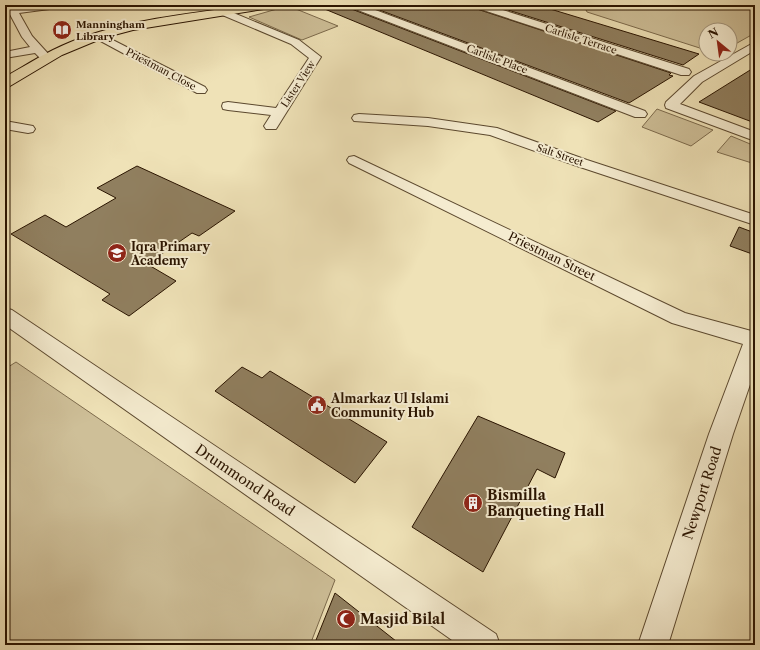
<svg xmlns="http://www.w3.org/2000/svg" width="760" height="650" viewBox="0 0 760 650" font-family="'Libre Caslon Text',serif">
<rect width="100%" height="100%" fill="#efe2b7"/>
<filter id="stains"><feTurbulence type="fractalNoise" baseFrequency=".005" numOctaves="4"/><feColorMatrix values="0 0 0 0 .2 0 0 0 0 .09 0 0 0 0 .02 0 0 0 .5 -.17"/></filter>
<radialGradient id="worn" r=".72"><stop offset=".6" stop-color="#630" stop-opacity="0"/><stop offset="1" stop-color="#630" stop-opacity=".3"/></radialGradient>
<!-- green -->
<path fill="#cebf98" stroke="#7c6a4c" d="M596 5H755V33L730 47V30H706V50L587 12 586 10Z
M284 7H291L338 26 302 40 249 17Z
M657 109 713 130 691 146 642 127Z
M731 136 755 146V176H754L755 164 717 152Z
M16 362 335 580 310 645H49L43 640 39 645H5V369Z"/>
<!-- building -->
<path fill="#907f5f" stroke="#2a1400" d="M315 5H346L349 8 616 111 598 122Z
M366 5H470L474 8 671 73 669 75 673 76 629 103Z
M492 5H537L699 54 683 65Z
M755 67V123L699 102Z
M137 166 235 211 199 236 192 233 147 264 176 281 129 316 102 300 110 294 11 234 45 215 66 227 116 198 97 188Z
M739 227 755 233V255L730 246Z
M242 367 262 378 270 371 387 442 355 483 215 391Z
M478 416 565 453 555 478 537 469 483 572 412 527Z
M335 593 401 645H314Z"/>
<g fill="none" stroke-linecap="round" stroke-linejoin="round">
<defs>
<path id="minor" d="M5 5H15L16 8 36 5H62L57 8 19 13 32 36 52 58 50 60H42L35 53 5 58V52L30 47 22 37Z
M348 5H362L645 111 647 114 645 117H635L350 7Z
M472 5H487L689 69 691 72 689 75H681L474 7Z
M224 9 299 40 321 57 276 129H266L264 126 271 115 228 110 223 109 222 106 223 103 228 102 276 108 309 58 291 44 220 14 219 12 220 10Z
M99 33 205 87 207 90 205 93H197L95 38 94 36Z
M755 42V50L702 82 680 104 755 132V141L666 108 665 105 666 102 694 76Z
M359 114 428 118 497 128 587 160 755 215V225L577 166 490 135 428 126 354 121 352 118 354 115Z
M5 121 33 126 35 129 33 132 28 133 5 129Z
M354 156 685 313 755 332V370L733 434 668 645H638L709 434 743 344 672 323 349 163 347 160 349 157Z
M5 308 12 310 496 634 500 645H459L5 325Z"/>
<path id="primary" d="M250 5H275L270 8 133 30 103 38 62 55 10 86 5 87V77C21 68 37 58 53 50 113 20 184 15 250 5Z"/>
</defs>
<!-- minor casing -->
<use href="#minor" stroke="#5b482e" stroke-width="2"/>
<!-- primary casing -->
<use href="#primary" stroke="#2a1400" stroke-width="2"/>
<!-- minor -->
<use href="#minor" fill="#f5ecd0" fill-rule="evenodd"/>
<!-- primary -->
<use href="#primary" fill="#efe2b7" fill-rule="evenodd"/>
</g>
<!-- icons -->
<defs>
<symbol id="library-disc" viewBox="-11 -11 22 22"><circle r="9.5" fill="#8f2418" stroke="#f5ecd0"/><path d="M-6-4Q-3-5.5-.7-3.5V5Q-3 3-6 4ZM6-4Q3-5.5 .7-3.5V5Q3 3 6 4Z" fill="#fff"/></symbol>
<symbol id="school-disc" viewBox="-11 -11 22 22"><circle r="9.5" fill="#8f2418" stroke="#f5ecd0"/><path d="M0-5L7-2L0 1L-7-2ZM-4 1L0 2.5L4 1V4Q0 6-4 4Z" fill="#fff"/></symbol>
<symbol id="civic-disc" viewBox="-11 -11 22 22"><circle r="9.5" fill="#8f2418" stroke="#f5ecd0"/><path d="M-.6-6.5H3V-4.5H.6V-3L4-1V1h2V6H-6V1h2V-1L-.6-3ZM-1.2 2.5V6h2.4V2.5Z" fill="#fff"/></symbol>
<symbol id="building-disc" viewBox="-11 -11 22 22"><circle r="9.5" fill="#8f2418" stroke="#f5ecd0"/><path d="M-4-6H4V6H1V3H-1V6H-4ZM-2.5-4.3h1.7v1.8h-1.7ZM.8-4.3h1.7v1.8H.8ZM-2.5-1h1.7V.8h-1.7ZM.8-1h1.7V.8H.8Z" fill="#fff"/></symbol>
<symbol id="mosque-disc" viewBox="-11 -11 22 22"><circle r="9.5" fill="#8f2418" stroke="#f5ecd0"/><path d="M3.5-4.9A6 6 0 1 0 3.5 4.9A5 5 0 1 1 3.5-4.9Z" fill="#fff"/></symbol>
</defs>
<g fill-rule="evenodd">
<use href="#library-disc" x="51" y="19" width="22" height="22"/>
<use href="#school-disc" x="106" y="242" width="22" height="22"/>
<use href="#civic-disc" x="306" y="394" width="22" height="22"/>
<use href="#building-disc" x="462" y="492" width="22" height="22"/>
<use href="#mosque-disc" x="335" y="608" width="22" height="22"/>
</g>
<g text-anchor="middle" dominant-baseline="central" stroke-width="4" stroke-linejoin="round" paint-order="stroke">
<!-- far-poi labels -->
<g font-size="10" font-weight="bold" fill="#2a1400" stroke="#f5ecd0" text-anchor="start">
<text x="76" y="24">Manningham<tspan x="76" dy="12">Library</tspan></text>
</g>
<!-- far-street labels -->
<g font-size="10" fill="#2a1400" stroke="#f5ecd0">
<text transform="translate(581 39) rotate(18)">Carlisle Terrace</text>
<text transform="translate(497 59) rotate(21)">Carlisle Place</text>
<text transform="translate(161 69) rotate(28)">Priestman Close</text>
<text transform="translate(298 84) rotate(-57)">Lister View</text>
<text transform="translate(560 155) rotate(19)">Salt Street</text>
</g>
<!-- poi labels -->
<g font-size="12" font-weight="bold" fill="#2a1400" stroke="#f5ecd0" text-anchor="start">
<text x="131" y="246">Iqra Primary<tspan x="131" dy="14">Academy</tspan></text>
<text x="331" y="398">Almarkaz Ul Islami<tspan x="331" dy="14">Community Hub</tspan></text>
</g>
<!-- street labels -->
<g font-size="12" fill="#2a1400" stroke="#f5ecd0">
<text transform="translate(552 256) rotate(26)">Priestman Street</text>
</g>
<!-- near-street labels -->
<g font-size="14" fill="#2a1400" stroke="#f5ecd0">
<text transform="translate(245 480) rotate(34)">Drummond Road</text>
<text transform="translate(702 493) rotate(-72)">Newport Road</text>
</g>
<!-- near-poi labels -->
<g font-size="14" font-weight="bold" fill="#2a1400" stroke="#f5ecd0" text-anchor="start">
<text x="487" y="495">Bismilla<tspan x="487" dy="16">Banqueting Hall</tspan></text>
<text x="360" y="619">Masjid Bilal</text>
</g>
</g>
<!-- margin -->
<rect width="760" height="650" fill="none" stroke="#efe2b7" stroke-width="20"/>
<rect x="6" y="6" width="748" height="638" fill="none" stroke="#2a1400" stroke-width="2"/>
<rect x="10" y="10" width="740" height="630" fill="none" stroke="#2a1400"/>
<!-- north arrow -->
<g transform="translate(718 42) rotate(331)"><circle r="19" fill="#f5ecd0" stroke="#a4967d"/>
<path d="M0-3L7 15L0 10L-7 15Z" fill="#8f2418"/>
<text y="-6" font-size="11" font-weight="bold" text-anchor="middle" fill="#2a1400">N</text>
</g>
<rect width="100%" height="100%" filter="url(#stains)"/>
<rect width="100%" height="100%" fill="url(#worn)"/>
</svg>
